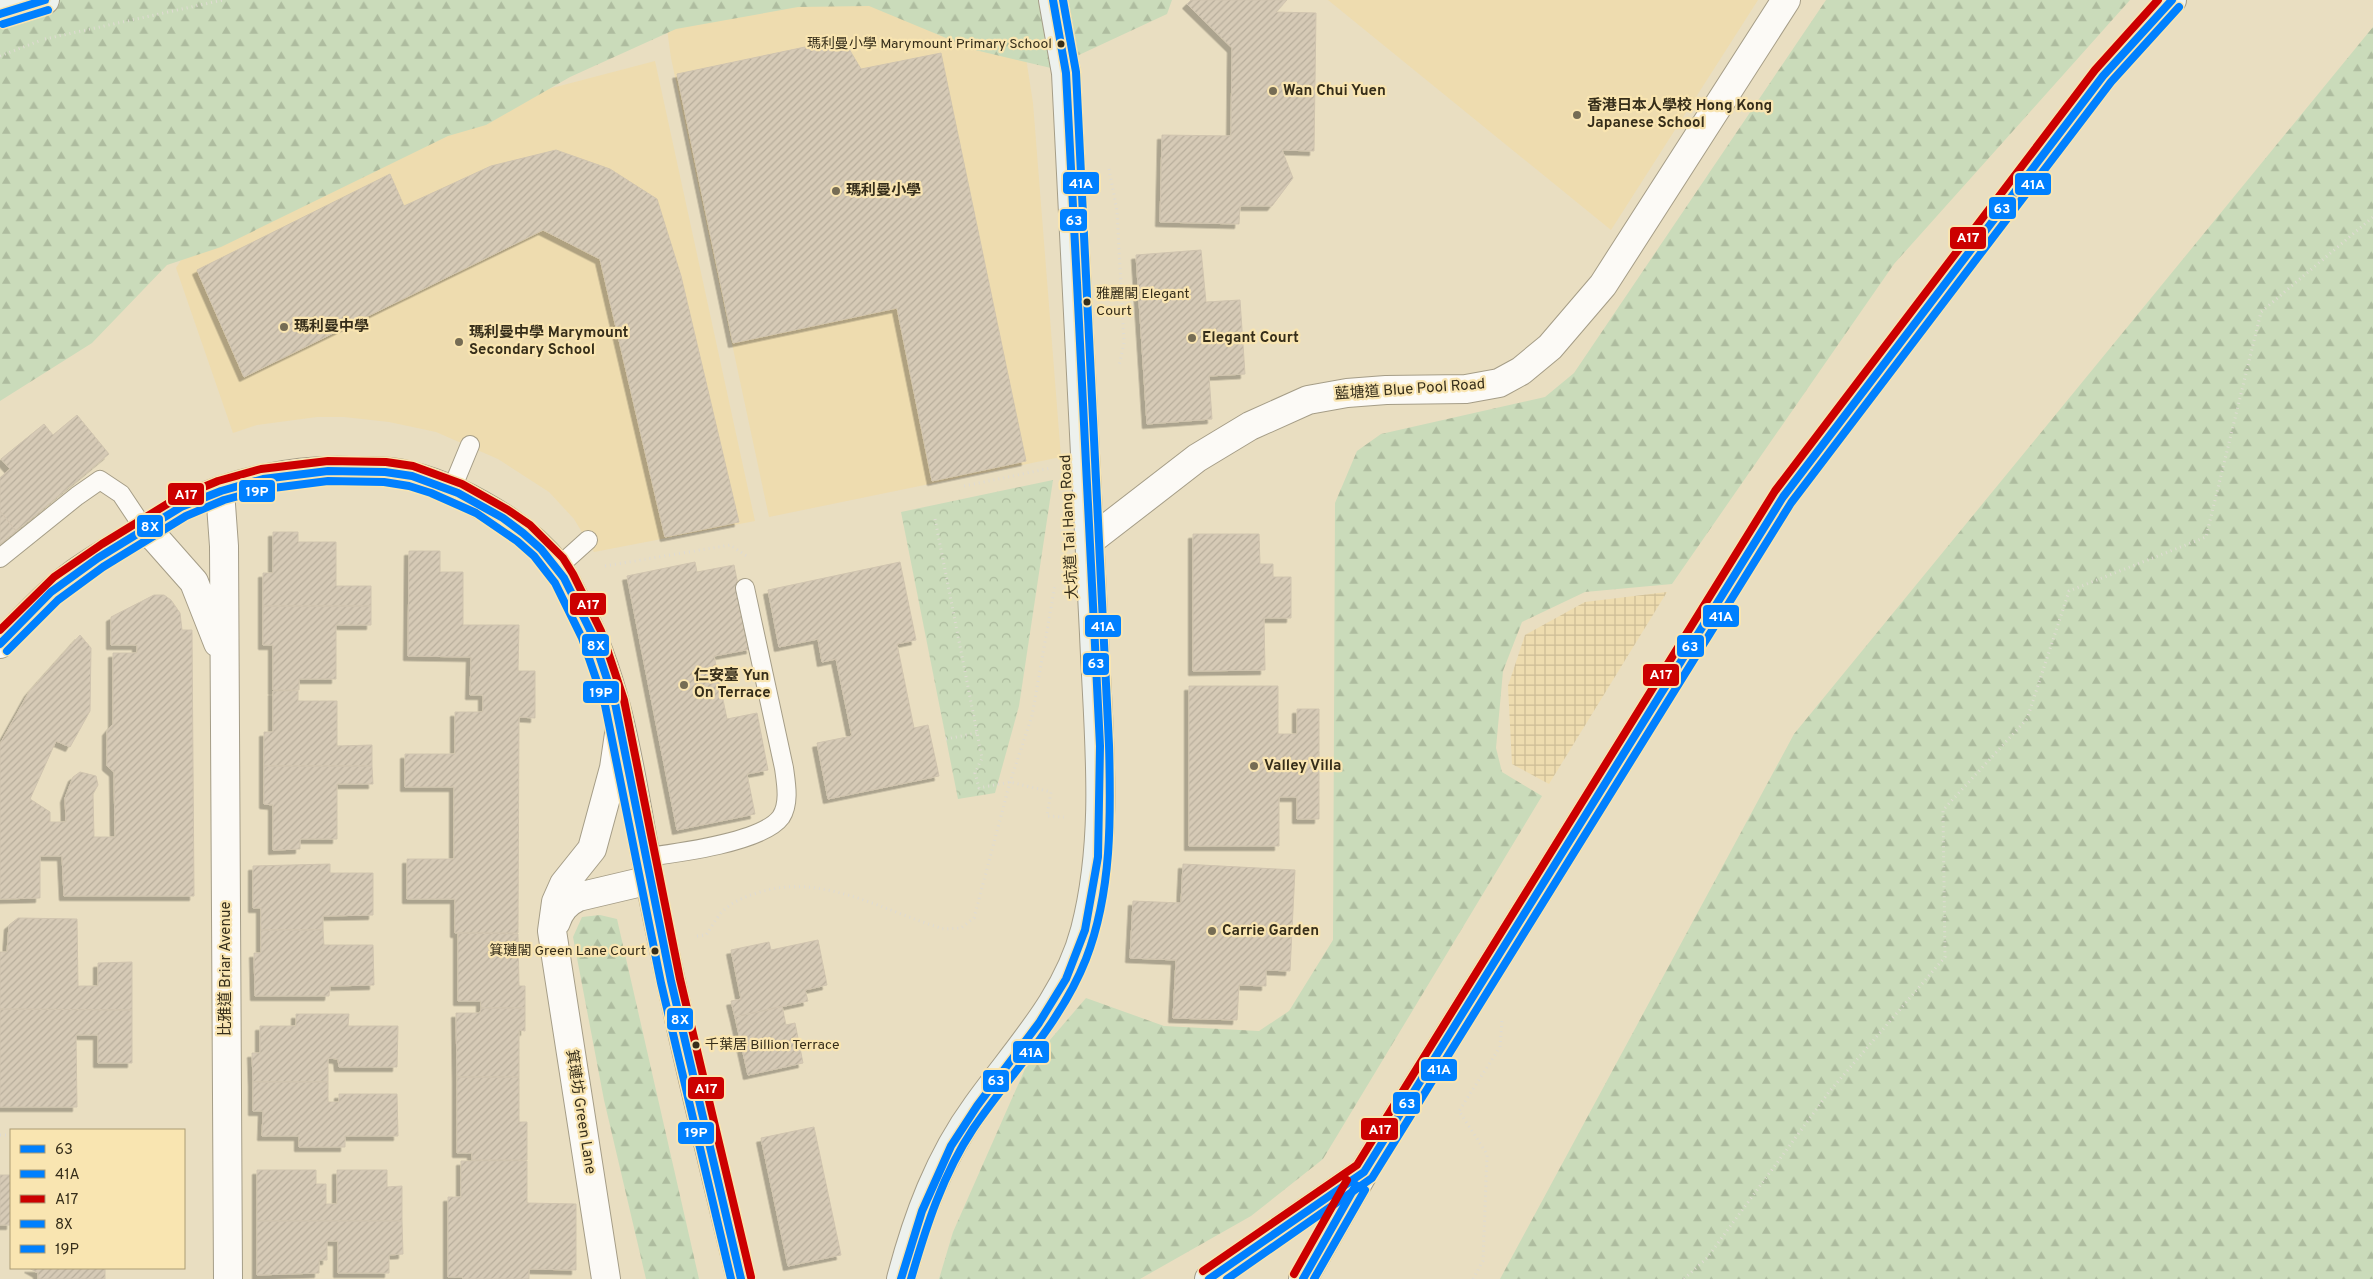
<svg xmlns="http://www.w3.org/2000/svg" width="2373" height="1279" viewBox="0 0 2373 1279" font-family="Overpass,'Noto Sans TC',sans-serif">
<defs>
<pattern id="industrial-grid" width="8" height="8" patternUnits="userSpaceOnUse" patternTransform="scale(1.25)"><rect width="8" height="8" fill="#eedcaf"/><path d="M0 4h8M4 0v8" fill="none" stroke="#cdbd96"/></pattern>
<pattern id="forest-firs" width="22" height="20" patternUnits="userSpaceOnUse" patternTransform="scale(1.25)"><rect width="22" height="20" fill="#cadbba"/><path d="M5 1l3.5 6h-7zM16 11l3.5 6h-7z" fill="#aebc9f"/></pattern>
<pattern id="park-crowns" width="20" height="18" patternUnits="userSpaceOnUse" patternTransform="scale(1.25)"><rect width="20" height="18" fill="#cadbba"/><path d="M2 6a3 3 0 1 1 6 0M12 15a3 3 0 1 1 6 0" fill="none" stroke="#aebc9f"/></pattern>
<pattern id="building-hatch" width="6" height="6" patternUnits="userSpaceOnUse" patternTransform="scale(1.25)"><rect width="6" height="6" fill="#d6cab6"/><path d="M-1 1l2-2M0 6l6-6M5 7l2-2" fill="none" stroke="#b8ae9c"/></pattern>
<filter id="shadow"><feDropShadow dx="-4.5" dy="4.5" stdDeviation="0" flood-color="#0004"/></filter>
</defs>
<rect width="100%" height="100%" fill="#e9dec1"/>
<!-- built -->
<path fill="#eedcaf" d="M785 0H1017L1033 103 1061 457 769 517 671 58 666 22Z
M1328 0H1758L1611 230Z
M655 61 755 521 594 552 574 519 549 492 498 459 436 432 389 422 344 417H317L257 425 233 433 176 268 215 206 334 145Z"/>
<!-- industrial -->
<path fill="url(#industrial-grid)" d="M1667 592 1549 784 1512 764 1508 686 1525 635 1585 602Z"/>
<!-- forest -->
<path fill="url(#forest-firs)" d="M0 0H1172L1167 14 1051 68 975 50 869 6 798 7 676 29 570 77 486 125 448 136 221 247 167 265 92 343 0 401Z
M1826 0H2130L1894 264 1672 584 1585 592 1522 622 1503 671 1496 748 1502 772 1542 796 1323 1159 1251 1216 1140 1279H939L953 1232 1025 1069 1086 998 1164 1026 1259 1031 1289 1011 1333 940 1335 503 1357 451 1381 434 1545 397 1574 373Z
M2373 27V1279H1500L1794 734Z
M600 915 617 919 699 1279H646L604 1100 573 937 582 917Z"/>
<!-- park -->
<path fill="url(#park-crowns)" d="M1053 480 1019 706 995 793 958 799 901 512Z"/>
<!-- building -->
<path fill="url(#building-hatch)" stroke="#d0c4af" filter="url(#shadow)" d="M1191 0H1287L1276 12 1316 13 1314 151 1282 150 1293 178 1272 206H1240L1239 224 1160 222 1162 135 1231 136 1232 48 1187 4Z
M843 39 861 69 941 53 1026 461 932 481 897 308 733 343 677 74Z
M556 150 610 169 657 199 681 276 739 522 665 537 600 259 543 230 244 377 197 270 390 174 404 206 491 166Z
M1201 250 1206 302 1240 300 1245 374 1209 376 1212 419 1147 424 1136 255Z
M77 415 109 454 16 531 0 511V478L10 469 1 459 44 424 53 435Z
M0 511 16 531 0 544Z
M273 532H298V542H336V586H371V606H263V573H273Z
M1193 534H1259L1260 564H1273V577H1291V618H1264L1265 670 1193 671Z
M409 551H440V572H463V625H519L518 671H535V718L519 717 518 933H455V899H407V859H454V787H405V754H455V712H483V695H470L471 657 408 656Z
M695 562 697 572 734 565 751 649 714 656 727 719 757 713 768 770 747 774 755 814 677 830 627 576Z
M900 562 916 640 897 644 914 728 928 725 939 776 828 799 817 743 852 736 836 659 822 662 818 639 779 647 768 590Z
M154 595H164L171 600 180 613 182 630H192L194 896H64L62 856H40V898L0 899V744L29 692 80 635 91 648 90 711 70 747 56 741 30 799 50 812V822H66L65 798 73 777 80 772 96 776 98 785 93 794 94 837H115L114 772 107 766V731L113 724V653H137V645H111V617Z
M263 606H371V625H336V679H299V690H273V645H263Z
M1189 686H1278V734H1297V709H1319V819H1297V797H1279V846H1189Z
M273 691H298V701H337V746L372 745V766H264V732H273Z
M264 766H372L373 784H337V839H300V849L273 850V805L264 804Z
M330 864V873H373V915L323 916V930H261V908H253V866Z
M1183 864 1295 870 1290 971 1266 970V986L1239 985 1237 1020 1173 1018 1176 960 1130 958 1133 901 1181 903Z
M18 918 77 919 78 986H98V963L132 962V1010L0 1009V952H7L9 925Z
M261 930H323L324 945H373L374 985 330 986 329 996H255L254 953H261Z
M458 933 518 934 519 986H525V1008H481V1001H458Z
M818 940 827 985 805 990 808 1001 735 1017 731 1001 741 999 731 950 769 942 771 950Z
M782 1006 786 1025 795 1023 803 1063 748 1075 735 1017Z
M481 1008H525V1031L519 1030V1077H457L456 1013H480Z
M0 1009 132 1010V1063H98V1035H76L77 1107H0Z
M296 1014H349L348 1026H398L397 1067H339L338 1059 328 1058V1082H253L252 1053H260V1026H296Z
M457 1077H519V1122H527V1160H472V1153H457Z
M253 1082H328V1102H339V1094H397L398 1136H345V1147H299V1136H262L263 1111H253Z
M814 1127 841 1255 788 1266 761 1138Z
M461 1161H527V1203L576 1204V1270L529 1269V1279H463V1277H448V1197H461Z
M257 1170H316V1184H326V1204H337V1170H387V1187L402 1186V1221H257Z
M0 1175H11V1225H0Z
M257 1221H402L403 1254 389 1255V1273H338V1241H327V1260H319V1273L257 1275Z
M29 1268H105V1279H38V1273Z"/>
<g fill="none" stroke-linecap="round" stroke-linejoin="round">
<defs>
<path id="service" d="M451 491 470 445
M0 558 77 496 100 480 121 494 145 530
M558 567 588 540
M647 857C678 853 763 842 781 817 790 803 786 783 784 768L745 588"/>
<path id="minor" d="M220 491 224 546 228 1279
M145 530 156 539 194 582 218 643
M1091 540 1197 458 1250 426 1308 400 1347 393 1386 390 1466 389 1499 383 1521 371 1550 347 1603 285 1786 0
M556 922C560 910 566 903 578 897L650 880
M606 1279 552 931 556 902 564 884 592 849 614 768 620 727"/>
<path id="tertiary" d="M0 644C23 622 44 596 70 577 94 559 120 545 146 529 158 523 169 514 181 507 232 482 292 469 349 471 362 471 377 471 390 472 445 479 522 521 556 565 564 576 570 590 576 601 622 688 632 786 650 881 676 1014 709 1147 741 1279"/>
<path id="secondary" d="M0 14 45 0
M901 1279C917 1218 939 1158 977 1106 1017 1050 1067 999 1085 930 1110 834 1098 733 1094 634 1086 447 1076 260 1066 73L1053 0
M1209 1279 1358 1176
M1303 1279 1364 1172 1783 497 2103 76 2172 0"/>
</defs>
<!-- service casing -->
<use href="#service" stroke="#a59d87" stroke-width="20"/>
<!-- minor casing -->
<use href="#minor" stroke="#a59d87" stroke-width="30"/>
<!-- tertiary casing -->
<use href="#tertiary" stroke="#a59d87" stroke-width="30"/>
<!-- secondary casing -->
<use href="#secondary" stroke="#a59d87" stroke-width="30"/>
<!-- path -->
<path stroke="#dfdbd2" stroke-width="3" stroke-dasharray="1 4" stroke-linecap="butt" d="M45 39 223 0
M0 56 39 41
M1109 169 1117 211 1124 343 1119 366
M964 486 1051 468
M935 519 982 758 975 773 979 788 1010 782 1051 792 1047 816 1064 817
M605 566 730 545 748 557
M946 739 977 733
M697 936 706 935C711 928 715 920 721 913 730 903 742 898 754 894 820 870 882 911 944 929L961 928 974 918 1010 782 1032 716 1055 585
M0 1135H11
M1473 1279 1483 1261 1487 1154 1459 1111 1500 1047 1502 1020
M1684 1279 1707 1258 1829 1092 1945 957 1943 810 2027 719 2069 591 2206 537 2261 312 2373 217"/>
<!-- service -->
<use href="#service" stroke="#fcfaf6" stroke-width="18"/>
<!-- minor -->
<use href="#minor" stroke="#fcfaf6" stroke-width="28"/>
<!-- tertiary -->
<use href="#tertiary" stroke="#fcfaf6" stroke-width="28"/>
<!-- secondary -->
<use href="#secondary" stroke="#edf1ed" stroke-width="28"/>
<defs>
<path id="bus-1" d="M0 14 45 0
M901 1279 922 1211 951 1146 977 1106 1039 1023 1066 979 1085 930 1098 857 1100 746 1077 283 1066 73 1053 0
M1209 1279 1364 1172 1783 497 2103 76 2172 0
M1303 1279 1356 1185"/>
<path id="bus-2" d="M3 24 48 10
M911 1279C926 1227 943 1174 973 1129 1011 1073 1061 1023 1086 959 1112 892 1111 816 1109 745L1076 72 1063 0
M1227 1279 1372 1178 1791 503 2111 82 2179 7
M1314 1279 1365 1190"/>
<path id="bus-3" d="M0 630 54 577 102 544 177 498 218 481 261 469 328 461 386 462 413 466 462 484 508 510 530 525 563 558 573 574 601 631 624 700 680 979 751 1277
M1203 1271 1357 1165 1775 491 2095 70 2158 0
M1294 1274 1347 1180"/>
<path id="bus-4" d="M0 644 51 592 98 558 181 507 221 491 263 479 328 471 385 472 412 476 458 493 503 518 523 533 541 549 564 578 592 634 615 703 671 981 741 1279"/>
<path id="bus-5" d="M7 651 58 600 103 567 186 516 224 500 265 489 328 481 384 482 409 486 431 493 476 513 517 541 534 556 555 583 582 638 605 705 661 983 731 1279"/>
</defs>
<!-- bus-1 casing -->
<use href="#bus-1" stroke="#f9e5b1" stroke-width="11"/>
<!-- bus-2 casing -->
<use href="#bus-2" stroke="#f9e5b1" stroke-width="11"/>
<!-- bus-3 casing -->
<use href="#bus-3" stroke="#f9e5b1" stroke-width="11"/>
<!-- bus-4 casing -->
<use href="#bus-4" stroke="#f9e5b1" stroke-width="11"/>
<!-- bus-5 casing -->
<use href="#bus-5" stroke="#f9e5b1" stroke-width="11"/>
<!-- bus-1 -->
<use href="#bus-1" stroke="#0080ff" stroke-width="8"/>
<!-- bus-2 -->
<use href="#bus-2" stroke="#0080ff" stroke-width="8"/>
<!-- bus-3 -->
<use href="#bus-3" stroke="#c00" stroke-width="8"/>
<!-- bus-4 -->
<use href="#bus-4" stroke="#0080ff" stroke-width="8"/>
<!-- bus-5 -->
<use href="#bus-5" stroke="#0080ff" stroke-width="8"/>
</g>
<!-- markers -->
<g fill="#362e1a" stroke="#f9e5b1" stroke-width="2">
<circle cx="1061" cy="44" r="4.5"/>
<circle cx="1087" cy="302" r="4.5"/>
<circle cx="655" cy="951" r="4.5"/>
<circle cx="696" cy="1045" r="4.5"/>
</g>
<g fill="#756c54" stroke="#f9e5b1" stroke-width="2">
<circle cx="1273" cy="91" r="5"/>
<circle cx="1577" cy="115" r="5"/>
<circle cx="836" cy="191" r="5"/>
<circle cx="284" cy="327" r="5"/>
<circle cx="1192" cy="338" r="5"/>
<circle cx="459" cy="342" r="5"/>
<circle cx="684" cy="685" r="5"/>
<circle cx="1254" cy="766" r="5"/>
<circle cx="1212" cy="931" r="5"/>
</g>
<g text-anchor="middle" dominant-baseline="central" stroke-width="4.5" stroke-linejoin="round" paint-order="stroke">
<!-- bus labels -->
<g font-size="14" fill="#362e1a" stroke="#f9e5b1" text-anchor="end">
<text x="1052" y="44">瑪利曼小學 Marymount Primary School</text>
<text x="1096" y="294" text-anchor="start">雅麗閣 Elegant<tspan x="1096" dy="17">Court</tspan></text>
<text x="646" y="951">箕璉閣 Green Lane Court</text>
<text x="705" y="1045" text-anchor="start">千葉居 Billion Terrace</text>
</g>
<!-- poi labels -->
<g font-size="15" font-weight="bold" fill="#362e1a" stroke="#f9e5b1" text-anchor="start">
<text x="1283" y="91">Wan Chui Yuen</text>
<text x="1587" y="106">香港日本人學校 Hong Kong<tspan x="1587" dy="17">Japanese School</tspan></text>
<text x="846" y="191">瑪利曼小學</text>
<text x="294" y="327">瑪利曼中學</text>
<text x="469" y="333">瑪利曼中學 Marymount<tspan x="469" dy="17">Secondary School</tspan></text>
<text x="1202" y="338">Elegant Court</text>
<text x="694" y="676">仁安臺 Yun<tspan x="694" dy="17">On Terrace</tspan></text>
<text x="1264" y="766">Valley Villa</text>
<text x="1222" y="931">Carrie Garden</text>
</g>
<!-- street labels -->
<g font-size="15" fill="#362e1a" stroke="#f9e5b1">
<text transform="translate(1410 390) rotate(-4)">藍塘道 Blue Pool Road</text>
<text transform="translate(1070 527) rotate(-93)">大坑道 Tai Hang Road</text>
<text transform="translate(226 969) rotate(-90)">比雅道 Briar Avenue</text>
<text transform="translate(580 1112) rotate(81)">箕璉坊 Green Lane</text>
</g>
</g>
<g stroke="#f9e5b1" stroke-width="2">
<rect x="1062" y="171" width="38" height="24" rx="5" fill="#0080ff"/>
<rect x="2014" y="172" width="38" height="24" rx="5" fill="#0080ff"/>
<rect x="1988" y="196" width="29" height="24" rx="5" fill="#0080ff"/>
<rect x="1059" y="208" width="29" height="24" rx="5" fill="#0080ff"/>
<rect x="1949" y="226" width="38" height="24" rx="5" fill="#c00"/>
<rect x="238" y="479" width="38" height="24" rx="5" fill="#0080ff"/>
<rect x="167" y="482" width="38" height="24" rx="5" fill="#c00"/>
<rect x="136" y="514" width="28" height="24" rx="5" fill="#0080ff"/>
<rect x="569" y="592" width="38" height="24" rx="5" fill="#c00"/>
<rect x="1702" y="604" width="38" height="24" rx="5" fill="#0080ff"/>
<rect x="1084" y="614" width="38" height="24" rx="5" fill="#0080ff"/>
<rect x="581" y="633" width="29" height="24" rx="5" fill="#0080ff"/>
<rect x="1676" y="634" width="29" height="24" rx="5" fill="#0080ff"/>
<rect x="1082" y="652" width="28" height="24" rx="5" fill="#0080ff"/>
<rect x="1642" y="663" width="38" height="24" rx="5" fill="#c00"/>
<rect x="582" y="680" width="38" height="24" rx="5" fill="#0080ff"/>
<rect x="666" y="1007" width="28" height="24" rx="5" fill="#0080ff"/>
<rect x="1012" y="1040" width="38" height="24" rx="5" fill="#0080ff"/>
<rect x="1420" y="1058" width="38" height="24" rx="5" fill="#0080ff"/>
<rect x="982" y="1069" width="28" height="24" rx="5" fill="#0080ff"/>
<rect x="687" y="1076" width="38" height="24" rx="5" fill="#c00"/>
<rect x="1392" y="1091" width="29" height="24" rx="5" fill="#0080ff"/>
<rect x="1360" y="1117" width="39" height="24" rx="5" fill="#c00"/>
<rect x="677" y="1121" width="38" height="24" rx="5" fill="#0080ff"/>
</g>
<g font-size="14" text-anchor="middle" font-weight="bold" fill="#fff">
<text x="1081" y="188">41A</text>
<text x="2033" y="189">41A</text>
<text x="2002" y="213">63</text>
<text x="1074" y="225">63</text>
<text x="1968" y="242">A17</text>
<text x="257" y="496">19P</text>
<text x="186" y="499">A17</text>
<text x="150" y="531">8X</text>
<text x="588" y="609">A17</text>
<text x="1721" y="621">41A</text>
<text x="1103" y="631">41A</text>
<text x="596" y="650">8X</text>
<text x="1690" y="651">63</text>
<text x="1096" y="668">63</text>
<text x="1661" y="679">A17</text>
<text x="601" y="697">19P</text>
<text x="680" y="1024">8X</text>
<text x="1031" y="1057">41A</text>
<text x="1439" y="1074">41A</text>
<text x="996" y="1085">63</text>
<text x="706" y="1093">A17</text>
<text x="1407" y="1108">63</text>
<text x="1380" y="1134">A17</text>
<text x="696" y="1137">19P</text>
</g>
<!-- legend -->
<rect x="10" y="1129" width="175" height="140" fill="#f9e5b1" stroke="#ab9c75"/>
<rect x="20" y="1145" width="25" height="8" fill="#0080ff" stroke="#ab9c75"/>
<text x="55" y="1154" font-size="15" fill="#362e1a">63</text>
<rect x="20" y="1170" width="25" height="8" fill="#0080ff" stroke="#ab9c75"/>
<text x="55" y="1179" font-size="15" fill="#362e1a">41A</text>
<rect x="20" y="1195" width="25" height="8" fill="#cc0000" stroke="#ab9c75"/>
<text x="55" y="1204" font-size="15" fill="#362e1a">A17</text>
<rect x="20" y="1220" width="25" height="8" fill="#0080ff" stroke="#ab9c75"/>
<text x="55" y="1229" font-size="15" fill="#362e1a">8X</text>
<rect x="20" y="1245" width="25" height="8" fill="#0080ff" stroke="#ab9c75"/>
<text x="55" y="1254" font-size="15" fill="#362e1a">19P</text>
</svg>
